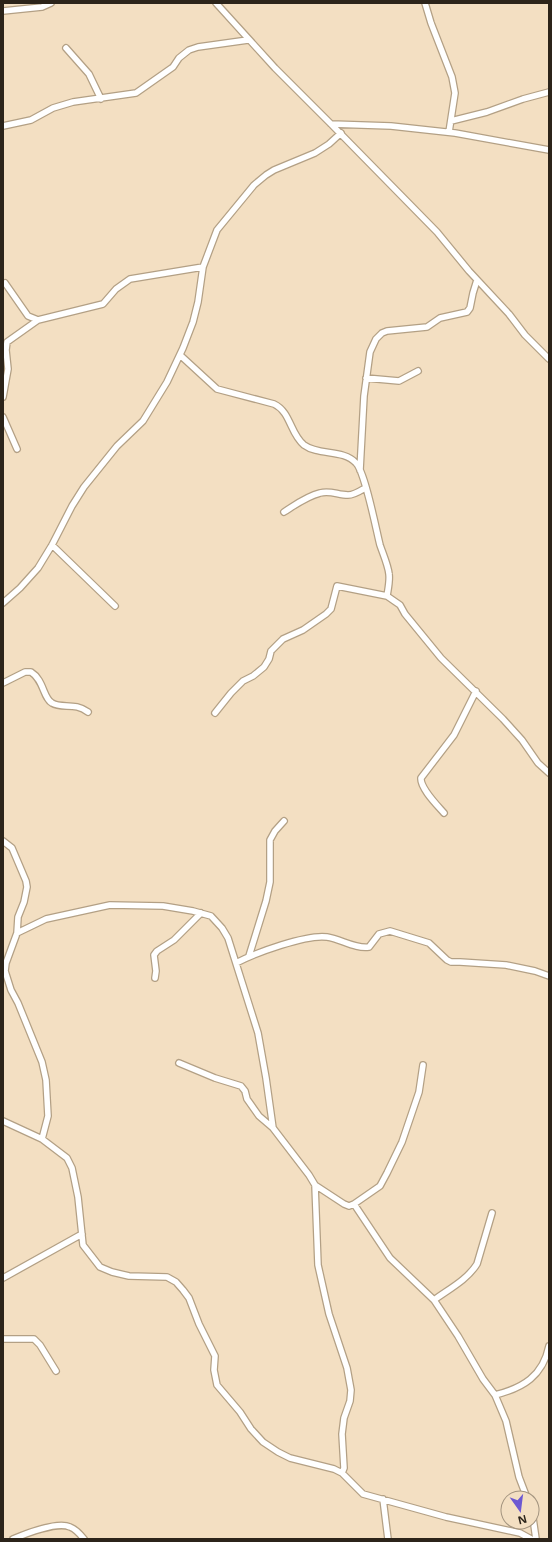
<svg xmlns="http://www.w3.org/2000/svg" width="552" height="1542" viewBox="0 0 552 1542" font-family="'Noto Sans',sans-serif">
<rect width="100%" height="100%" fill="#f3dfc2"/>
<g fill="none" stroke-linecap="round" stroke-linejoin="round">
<defs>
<path id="street" d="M216 3 275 68 331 124 437 232 469 271 509 314 525 335 549 359
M425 3 431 23 452 77 455 93 449 132
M3 11 42 7 51 3
M66 48 89 74 101 99
M451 121 487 112 523 99 549 92
M331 124 391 126 455 133 549 150
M3 126 31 120 53 108 73 102 136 93 173 67 179 58 189 50 198 47 248 40
M5 283 28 316 38 320 103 304 116 289 130 279 203 267
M180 355 217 389 274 404C291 412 290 434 304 445 319 456 343 449 356 463 365 472 376 529 380 545 383 554 388 565 389 574 390 581 388 589 387 596L400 605 405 614 441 658 503 719 522 740 538 763 549 773
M366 378 399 381 418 371
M3 397 8 369 6 350 7 342 38 320
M3 417 17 449
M360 470 364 396 370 352 376 339 382 333 387 331 427 327 440 318 467 312 470 308 473 293 477 280
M284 512C295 505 307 496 320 493 330 490 338 495 348 495 354 495 360 491 365 488
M52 545 115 606
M3 603 20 588 38 568 52 545 72 506 84 487 117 446 143 421 167 382 183 348 193 322 198 302 203 267 217 230 254 185 266 175 274 170 315 153 329 144 341 133
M3 683 25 672H31C44 680 43 698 52 703 62 709 75 702 88 712
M215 713 231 693 243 681 253 676 264 667 269 659 271 651 283 639 303 630 326 614 331 609 337 586 387 596
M444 813C437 805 420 788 421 778L454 735 476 691
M3 841 12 848 26 881 27 887 24 902 18 917 17 933 6 963 5 971 11 990 18 1003 42 1062 46 1080 48 1116 42 1139
M17 933 46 919 110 905 163 906 193 911 211 916 222 928 228 938 258 1033 266 1078 273 1128 309 1175 315 1185 344 1204 349 1206 354 1204 390 1258 434 1300 458 1336 483 1379 495 1395 506 1421 519 1477 527 1498
M249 956 266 901 270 882V840L275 831 284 821
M236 963C255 953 307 934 327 937 341 939 355 949 369 947L379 934 390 931 429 943 447 960 451 962H460L506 965 535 971 549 976
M155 978 156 971 154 955 157 951 174 940 201 913
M179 1063 215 1078 241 1086 245 1091 247 1099 259 1116 273 1128
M3 1121 42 1139 67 1158 72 1168 78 1197 83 1245 100 1267 112 1272 129 1276 167 1277 176 1282 183 1290 189 1298 199 1324 215 1356 214 1370 217 1385 240 1412 251 1429 263 1442 278 1452 290 1458 334 1469 342 1473 363 1494 446 1517 520 1533 531 1539
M315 1185 318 1265 329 1314 347 1368 351 1390 350 1401 344 1418 342 1434 344 1468 342 1473
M354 1204 380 1186 387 1173 402 1142 419 1092 423 1065
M3 1278 82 1234
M434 1300C449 1289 467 1280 477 1264L492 1213
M3 1339H34L40 1345 56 1371
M495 1395C523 1388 543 1376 549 1346
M383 1499 388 1539
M532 1511 536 1539
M13 1539C25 1534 58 1521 70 1527 76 1529 80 1534 84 1539"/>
</defs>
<!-- street casing -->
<use href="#street" stroke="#b3a085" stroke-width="8"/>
<!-- street -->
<use href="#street" stroke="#fff" stroke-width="5.5"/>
</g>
<!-- border -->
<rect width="552" height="1542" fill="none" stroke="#2c241a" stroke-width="8"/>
<!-- north arrow -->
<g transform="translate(520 1510) rotate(166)"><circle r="19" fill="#f3dfc2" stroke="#a3947f"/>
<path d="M0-3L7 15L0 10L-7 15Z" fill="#6c58d2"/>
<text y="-6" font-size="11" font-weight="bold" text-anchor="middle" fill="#2c241a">N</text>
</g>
</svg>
